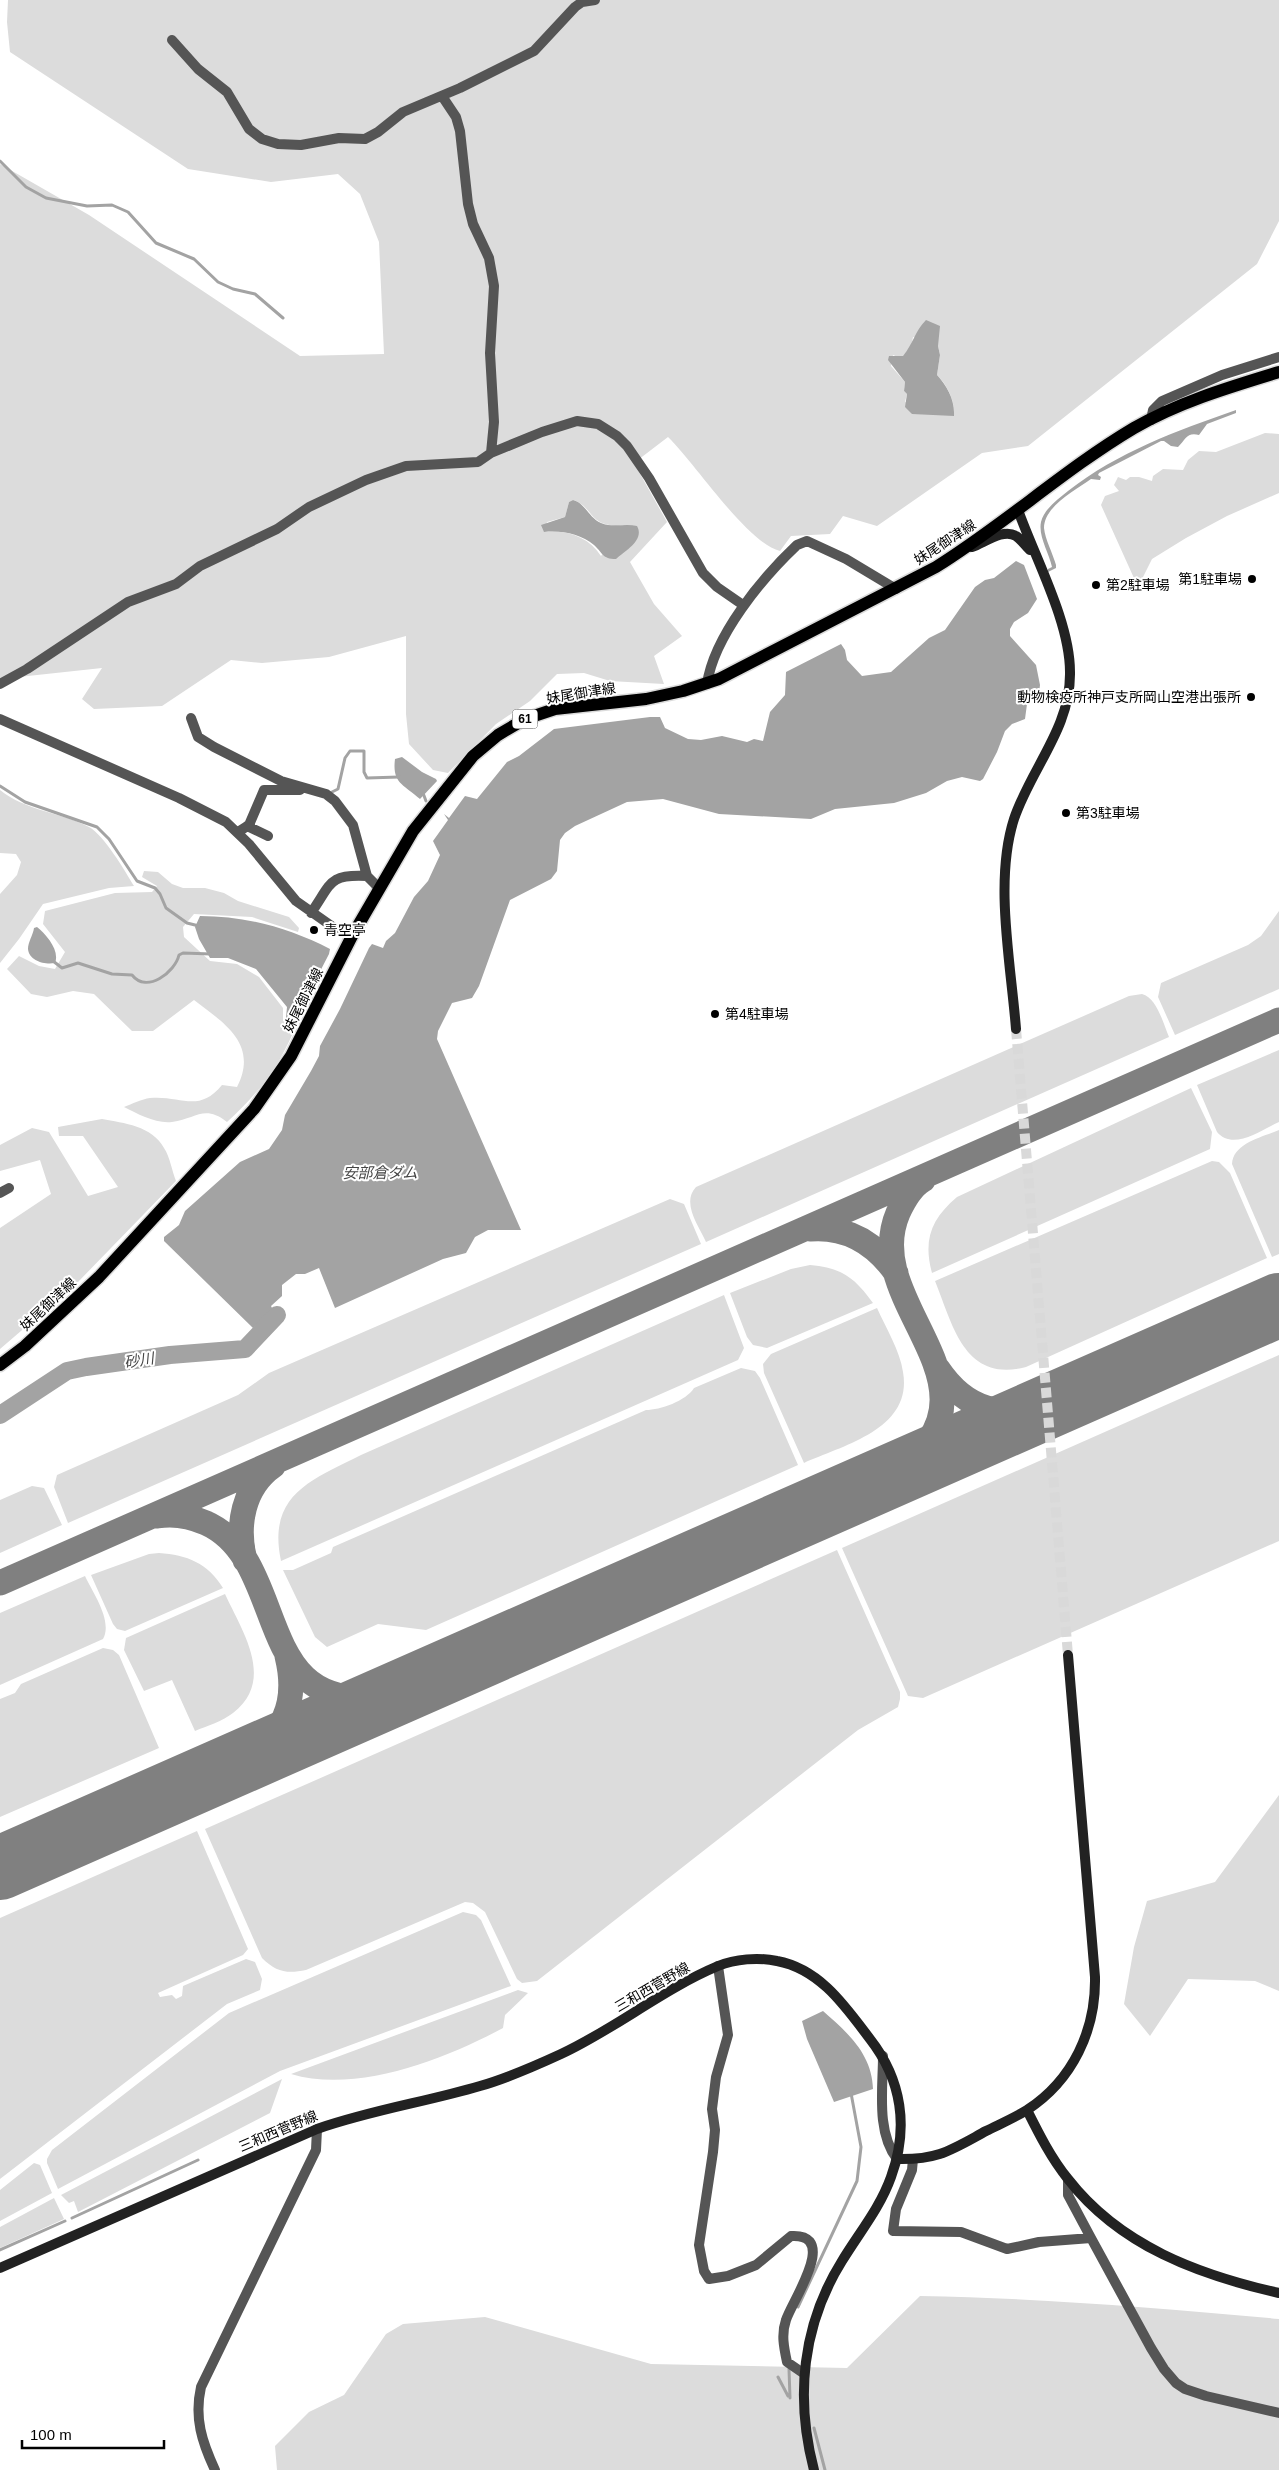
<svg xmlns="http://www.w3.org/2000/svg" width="1279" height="2470" viewBox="0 0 1279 2470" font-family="Arial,'Noto Sans JP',sans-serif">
<rect width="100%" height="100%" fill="#fff"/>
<!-- green -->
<path fill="#dcdcdc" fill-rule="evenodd" d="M8 0H1279V221L1257 264 1028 446 982 453 877 526 843 516 830 534 791 536 780 551C746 542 696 464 668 437L634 463 667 522 630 562 654 604 682 636 654 656 664 684 610 681 584 673 557 674 530 701 496 724 448 773 433 770 409 744 406 714V636L329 657 262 663 231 660 162 706 94 709 82 699 102 668 0 679V164L89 215 300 356 384 354 379 242 360 194 338 174 271 182 188 169 10 52 7 22ZM913 337 938 346 940 355 937 375C948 386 955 401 954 416L905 402 907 394 904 391 905 382 891 366 893 355 900 358C908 354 912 345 913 337ZM573 500C594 506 588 529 624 525L601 556C589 537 567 529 544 532L547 522 565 517 569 502Z
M1265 433 1279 434V493L1227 516 1186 538 1152 559 1138 587 1101 505 1105 496 1119 491 1114 485 1118 477 1126 480 1130 477H1139L1152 481 1153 476 1163 469 1183 470 1188 460 1199 451 1216 452Z
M0 790C26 811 60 812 89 827 104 835 125 871 134 886L109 888 43 904 19 939 0 963V894L17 875 21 862 16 854 0 853Z
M144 871 158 872 172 884 183 888H205L224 893 238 901 289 917 299 928 298 932 252 917 194 914 183 927 184 937 210 961 237 964 259 977 283 1008V1021H298C281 1064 262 1090 227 1122 204 1104 196 1119 172 1122 156 1124 138 1114 124 1107 132 1104 142 1099 150 1098 181 1095 198 1114 222 1085L237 1087C259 1044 224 1023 194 1000L153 1031H132L94 994 73 991 47 997 31 994 7 969 19 956 39 966 55 969 65 952 43 924 45 911 115 893 152 892 157 886 142 877Z
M1279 911V989L1175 1035 1158 997 1161 983 1248 945 1261 936Z
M1142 994C1157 998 1163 1023 1169 1037L706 1242C699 1226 681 1203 696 1187L1129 996Z
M1279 1050V1122C1261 1130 1233 1151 1217 1132L1197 1085Z
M1191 1088 1212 1132 1210 1149 932 1273C923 1240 931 1219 957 1197Z
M102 1119C124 1123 152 1126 164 1148 170 1157 172 1171 176 1181L78 1282 0 1349V1228L51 1194 40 1160 0 1171V1145L32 1128 49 1132 88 1196 118 1187 83 1136H59L58 1127Z
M1279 1130V1254L1272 1257 1232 1164C1233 1143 1263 1137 1279 1130Z
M1212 1161 1219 1162 1230 1173 1267 1258 1026 1367C964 1383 953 1325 935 1281Z
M670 1199 684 1204 701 1244 68 1523 54 1487 57 1475 238 1395 269 1373Z
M810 1265C842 1268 854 1277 873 1303L767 1348 753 1345 747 1337 730 1293 791 1269Z
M724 1295 744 1348 738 1360 281 1561C267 1495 311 1480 361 1455Z
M877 1308C886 1328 900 1351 903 1372 913 1429 844 1445 804 1463L764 1373 763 1364 771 1354Z
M1279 1355V1541L923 1698 908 1696 842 1548Z
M741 1368 755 1371 760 1378 798 1465 426 1630 378 1624 327 1647 315 1637 283 1570H293L331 1553 333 1547 646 1410C660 1410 686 1401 694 1388Z
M32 1486 44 1488 62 1525 0 1553V1500Z
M837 1550 900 1692V1699L898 1707 858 1730 537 1981 522 1983 517 1979 485 1912 473 1903 465 1902 306 1970C287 1974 276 1972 262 1958L205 1829Z
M159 1553C187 1555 208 1563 223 1588L125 1631 117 1629 113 1624 91 1575 149 1554Z
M85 1576C93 1593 113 1621 103 1639L0 1685V1613Z
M225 1594C242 1631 276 1680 233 1713 223 1721 207 1726 195 1731L172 1680 144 1691 124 1650 126 1638Z
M103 1648 113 1650 119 1655 159 1748 0 1817V1699L15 1693 21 1684Z
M1279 1795V1991L1255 1981 1188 1979 1150 2036 1124 2004 1134 1947 1147 1901 1215 1882Z
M197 1831 248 1949 243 1955 158 1993 160 1997 172 1995 176 1999 182 1996 183 1986 246 1959 255 1962 262 1979 260 1990 227 2004 0 2179V1918Z
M463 1912 476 1915 481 1920 511 1986 280 2071 58 2189 47 2163V2159L52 2150 229 2013Z
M518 1990 528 1993 505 2015 503 2028C445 2059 357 2094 291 2074Z
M282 2079 270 2113 78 2212 74 2201 69 2203 61 2195Z
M34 2163 40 2165 52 2193 0 2221V2190Z
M54 2198 64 2219 0 2248V2227Z
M920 2296C1040 2298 1160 2308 1279 2319V2470H277L275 2446 309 2412 344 2395 386 2334 403 2324 485 2317 651 2364 847 2368Z"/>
<!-- water -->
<path fill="#a3a3a3" d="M926 320 940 326 938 346 940 355 937 375C947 386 955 400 954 416L912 414 905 407 907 394 904 391 905 382 888 360 889 356H903C913 344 915 331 926 320Z
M1236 410V413L1207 424 1199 435C1187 432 1186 439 1178 447L1171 446 1164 441H1161L1099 473 1098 475 1101 477 1100 480 1091 479C1076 490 1044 506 1044 528 1045 539 1053 554 1056 565V568L1048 572V569L1052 567C1049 553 1038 536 1041 522 1044 509 1058 499 1068 491 1118 452 1176 431 1236 410Z
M573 500C585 503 589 518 601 523 613 528 625 523 637 526 645 540 625 551 616 559 602 559 603 553 594 545 581 534 561 530 544 532L541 525 565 517 569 502Z
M1016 561 1024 565 1037 599 1028 613 1014 622 1010 629V636L1036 665 1040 685 1039 693 1027 704 1025 719 1012 724 1005 731 997 752 983 779 980 781 962 777 947 781 926 793 894 803 835 809 811 819 719 814 663 799 627 802 575 826 565 833 560 840 557 871 551 879 510 900 479 986 472 998 452 1003 438 1031 437 1039 521 1230H488L475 1237 466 1253 443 1259 335 1308 319 1268 305 1274H296L282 1285V1296L271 1306 273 1310 253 1328 164 1241V1237L179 1225 185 1211 240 1162 269 1149 282 1130 285 1115 311 1071 319 1056 320 1046 340 1009 369 948 372 944 383 948 386 941 395 933 414 897 428 881 440 855 433 841 448 820 444 814 449 818 465 796 477 799 507 762 519 756 554 729 650 717H660L665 728 688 739 701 740 722 736 747 742 754 739 763 741 770 712 785 695 786 672 841 644 845 650 847 660 862 676 891 672 929 638 945 630 975 587 985 580 994 578Z
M402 757 422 772 436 779 437 781 420 799C403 784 392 783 395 759Z
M200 916C246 916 289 928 330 949L329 954 296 1018H286L287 1007 256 969 228 958H210L199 939 195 927Z
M37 927C47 935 60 951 55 963 45 965 29 961 28 949 28 942 33 935 34 928Z
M823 2011C848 2033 872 2054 873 2089L834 2102 807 2039 802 2021Z"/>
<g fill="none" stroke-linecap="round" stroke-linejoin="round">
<!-- stream -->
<path stroke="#a3a3a3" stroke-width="3" d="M0 161 26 187 46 198 87 206 112 205 128 212 156 243 194 259 218 282 233 289 255 294 283 318
M0 786 25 802 97 827 109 839 137 881 155 888 160 894 166 908 187 923 199 926
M332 792 338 789 345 758 350 751H364V772L367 778 399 777
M423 793 426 801
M53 961 62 968 78 963 112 974 132 975C147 994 175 972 179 955L183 953 211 954
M72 2218 198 2160
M0 2250 65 2221
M798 2307 857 2181 861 2147 851 2093
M789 2369 790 2398
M778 2377 788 2396
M814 2428 825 2470"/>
<!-- river -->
<path stroke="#a3a3a3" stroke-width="18" d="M0 1415 67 1371 86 1367 170 1355 245 1349 277 1315"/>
<!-- taxiway -->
<path stroke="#808080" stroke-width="25" d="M810 1229C847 1226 875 1243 896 1273
M938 1369C967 1412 1002 1418 1050 1405
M893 1475C1019 1388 858 1306 898 1213 904 1200 911 1187 923 1180
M157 1516C174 1513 190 1516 206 1523 293 1562 247 1721 391 1695
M245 1560C236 1526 243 1487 273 1466
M0 1583 1279 1020
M242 1762C283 1735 299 1705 287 1656"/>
<!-- runway -->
<path stroke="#808080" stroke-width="64" d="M0 1868 1279 1305"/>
<!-- secondary-tunnel -->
<path stroke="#d9d9d9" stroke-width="10" stroke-dasharray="10 5" stroke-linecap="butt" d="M1016 1029 1068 1655"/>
<defs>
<path id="primary" d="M0 1365 25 1346 99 1277 254 1109 291 1056 352 936 413 831 473 756 498 735 525 719 555 709 646 699 683 691 719 679 936 567C1005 524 1065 469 1134 428 1179 402 1230 387 1279 372"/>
</defs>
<!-- primary casing -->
<use href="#primary" stroke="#dbdbdb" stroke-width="15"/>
<!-- street -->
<path stroke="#555" stroke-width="10" d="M172 40 198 69 227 92 249 129 262 139 278 144 301 145 339 138 365 139 378 132 403 112 460 88 534 51 575 7 582 2 595 0
M442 96 456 117 460 131 468 204 473 224 489 258 494 286 490 353 494 422 491 453
M1151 420 1153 410 1162 401 1222 375 1279 357
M0 684 27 669 128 602 176 584 200 566 277 529 309 507 366 480 406 466 478 462 491 453 542 432 577 421 598 424 617 436 627 446 649 478 703 573 717 587 743 605
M707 684C714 636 762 578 797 545L807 541 846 559 896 589
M191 718 198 737 214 747 281 781 326 794 335 801 353 825 367 876 378 887
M0 719 179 798 226 822 249 844 296 901 333 927 352 936
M247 826 268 836
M238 832 249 825 264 790H300
M311 913C332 883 328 874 367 876
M0 1193 9 1188
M718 1966 728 2035 716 2077 712 2109 715 2130 713 2152 699 2245 704 2271 709 2279 728 2276 756 2265 791 2236C840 2233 792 2301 786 2320 781 2334 784 2348 787 2362L803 2373
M883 2056C883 2088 876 2132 897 2159
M913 2159 912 2170 896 2209 893 2231 961 2232 1007 2249 1039 2242 1091 2238
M1068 2180V2195L1091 2238 1151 2348 1164 2369 1176 2383 1185 2389 1206 2396 1279 2413
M215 2470C202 2442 194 2418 201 2387L316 2150 317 2129"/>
<!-- secondary -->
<path stroke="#222" stroke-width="10" d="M972 547C984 543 1003 528 1016 536 1022 540 1025 546 1030 550
M1016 1029C1011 964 994 881 1014 819 1031 768 1071 728 1070 672 1070 622 1035 558 1018 510
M1027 2110C1039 2134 1051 2158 1068 2179 1120 2246 1199 2275 1279 2293
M897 2159C938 2160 951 2150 986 2131 1000 2124 1014 2118 1027 2110 1073 2080 1096 2030 1095 1977L1068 1655
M0 2268 317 2129C371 2110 426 2102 480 2086 508 2078 535 2066 561 2054 615 2029 663 1989 718 1966 735 1959 758 1957 777 1961 820 1969 845 2006 870 2039 902 2080 909 2128 891 2177 880 2208 859 2233 842 2261 802 2325 795 2398 814 2470"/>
<!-- primary -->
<use href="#primary" stroke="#000" stroke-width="12"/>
</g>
<!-- markers -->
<g fill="#000" stroke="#fff" stroke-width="2">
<circle cx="1252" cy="579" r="5"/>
<circle cx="1096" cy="585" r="5"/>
<circle cx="1251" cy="697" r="5"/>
<circle cx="1066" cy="813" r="5"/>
<circle cx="314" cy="930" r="5"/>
<circle cx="715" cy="1014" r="5"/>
</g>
<g text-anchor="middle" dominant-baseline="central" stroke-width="4" stroke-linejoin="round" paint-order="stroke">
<!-- shield labels -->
<rect fill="#fff" stroke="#4c4c4c" stroke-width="1" x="512.5" y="709.5" width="25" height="19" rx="4"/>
<g font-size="12" font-weight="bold" fill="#000">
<text x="525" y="719">61</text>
</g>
<!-- street labels -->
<g font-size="14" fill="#000" stroke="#fff">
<text transform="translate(945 542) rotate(-33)">妹尾御津線</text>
<text transform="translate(581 693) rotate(-9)">妹尾御津線</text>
<text transform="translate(303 1000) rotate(-63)">妹尾御津線</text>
<text transform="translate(48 1304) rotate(-43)">妹尾御津線</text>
<text transform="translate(652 1987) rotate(-30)">三和西菅野線</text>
<text transform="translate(278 2131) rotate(-23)">三和西菅野線</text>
</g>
<!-- poi labels -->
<g font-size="14" fill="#000" stroke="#fff" text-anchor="start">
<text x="1242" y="579" text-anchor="end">第1駐車場</text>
<text x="1106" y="585">第2駐車場</text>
<text x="1241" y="697" text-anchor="end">動物検疫所神戸支所岡山空港出張所</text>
<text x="1076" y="813">第3駐車場</text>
<text x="324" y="930">青空亭</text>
<text x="725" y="1014">第4駐車場</text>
</g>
<!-- water labels -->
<g font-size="15" font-style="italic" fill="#444" stroke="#fff">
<text x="380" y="1172">安部倉ダム</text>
<text transform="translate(139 1360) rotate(-9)">砂川</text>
</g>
</g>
<!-- scale -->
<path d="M22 2440v8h142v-8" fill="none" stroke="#000000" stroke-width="2.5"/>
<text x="30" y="2440" font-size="15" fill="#000000" stroke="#ffffff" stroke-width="4" paint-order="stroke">100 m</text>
</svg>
